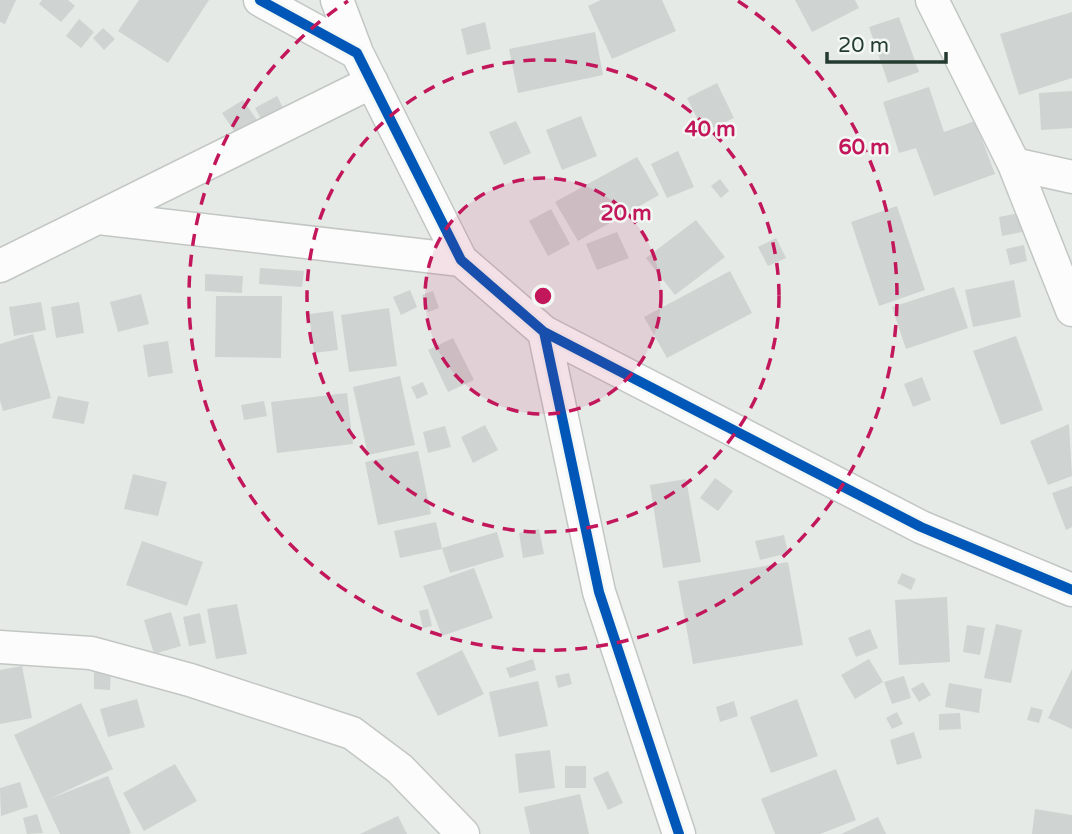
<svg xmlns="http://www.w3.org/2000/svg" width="1072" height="834" viewBox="0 0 1072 834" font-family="'Varela Round',sans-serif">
<rect width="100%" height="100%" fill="#e5eae7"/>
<!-- building -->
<path fill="#cfd3d1" d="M0 0H16L5 24 0 22Z
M42 0H68L75 6 61 22 39 4Z
M139 0H209L168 63 118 31Z
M601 0H662L676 31 612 59 588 6Z
M795 0H855L859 8 812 32Z
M1072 12V78L1019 95 1000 34Z
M899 17 919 72 888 83 869 27Z
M79 19 94 32 81 48 66 36Z
M485 22 491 49 467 55 461 29Z
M103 28 115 39 104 50 93 38Z
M595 32 603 75 518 93 509 49Z
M717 83 734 118 704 132 687 98Z
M929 87 944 132 975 121 995 174 934 196 916 148 899 153 883 102Z
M1072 91V128L1041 130 1039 93Z
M277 96 289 119 267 130 255 108Z
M243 100 257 120 236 134 222 113Z
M581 116 597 156 562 170 546 130Z
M516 121 531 153 504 165 489 132Z
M678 151 694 187 667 198 651 164Z
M637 157 659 195 578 241 555 202Z
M720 179 729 191 721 198 711 186Z
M897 206 925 290 879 306 851 222Z
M551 209 570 244 548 256 529 221Z
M1019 213 1022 232 1002 236 999 217Z
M696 220 725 257 675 295 646 258Z
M617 232 629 258 597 270 586 244Z
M776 238 786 258 768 266 758 247Z
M1024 245 1027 261 1010 265 1006 249Z
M260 268 304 271 302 287 259 284Z
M730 271 752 313 667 358 644 317Z
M205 274 243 276 242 293 205 291Z
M1014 280 1021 317 973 327 965 290Z
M954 287 968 328 906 349 892 307Z
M410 290 417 307 401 315 393 297Z
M433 291 439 308 428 312 422 295Z
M141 294 149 324 118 332 110 302Z
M216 296H282L281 358 215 357Z
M41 302 46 330 14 336 9 307Z
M79 302 84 333 56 338 51 307Z
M389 308 397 366 349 372 341 315Z
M333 311 338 350 314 353 309 314Z
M33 334 51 398 3 411 0 400V344Z
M1016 336 1043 410 1001 425 973 351Z
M453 338 474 380 448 392 428 350Z
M168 341 173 373 148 377 143 345Z
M400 376 415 445 368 455 353 387Z
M922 377 931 400 913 407 904 384Z
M423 382 428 394 417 399 411 387Z
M347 393 353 444 277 453 271 402Z
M58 396 89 402 84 424 52 418Z
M264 401 267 416 244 420 241 405Z
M1069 424 1072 476 1048 485 1030 441Z
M485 425 498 450 473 463 461 437Z
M445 426 451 447 428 453 423 432Z
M418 451 431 514 378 525 365 462Z
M133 474 167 482 158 516 124 509Z
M715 478 733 491 718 511 700 498Z
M686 479 701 562 663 568 650 485Z
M1072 486V527L1066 530 1052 493Z
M436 522 442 549 400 558 394 531Z
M539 529 544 554 523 558 519 533Z
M497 532 504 557 450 573 442 548Z
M784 535 788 553 760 560 755 541Z
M142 541 203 562 187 606 126 585Z
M788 562 803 645 693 664 678 581Z
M474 568 493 618 442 636 423 586Z
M902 573 916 579 911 590 897 583Z
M947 597 950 662 899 665 895 600Z
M237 604 247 654 216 659 207 609Z
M428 609 432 626 423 628 419 611Z
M171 612 181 646 154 654 144 620Z
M200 613 206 643 189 646 183 617Z
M996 624 1022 630 1011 683 984 678Z
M967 625 985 628 980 655 963 652Z
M870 629 878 648 856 657 848 638Z
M462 650 484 694 438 716 416 673Z
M533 659 536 670 510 678 506 668Z
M869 659 883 682 855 699 841 675Z
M22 666 32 718 0 724V670Z
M94 666 111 667 110 690 94 689Z
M1072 669V729L1048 718Z
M569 673 572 684 558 688 555 676Z
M904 676 911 698 892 704 884 682Z
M538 681 548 726 499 737 489 692Z
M923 682 931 695 919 702 911 689Z
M949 683 982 689 979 713 945 707Z
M137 699 145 727 108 737 100 709Z
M797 699 818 756 771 773 750 717Z
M734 701 738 716 720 722 716 707Z
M81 703 113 769 49 799 108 776 131 833 128 834H60L14 735Z
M1031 707 1043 710 1039 723 1027 720Z
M897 712 903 724 892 729 886 718Z
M960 713 961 729 939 730V714Z
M914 732 922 758 897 765 890 740Z
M550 750 555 788 519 793 515 754Z
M175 764 197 801 144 831 123 793Z
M565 766H586V788H565Z
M836 769 856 820 820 834H775L761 799Z
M608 771 623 803 608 810 593 778Z
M20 782 28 807 1 816 0 788Z
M580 794 589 834H530L524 807Z
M1035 809 1072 815V834H1032Z
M37 814 43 833 27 834 23 818Z
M398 816 407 834H360Z
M878 817 886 834H841Z"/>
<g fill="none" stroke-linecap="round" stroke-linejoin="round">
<defs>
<path id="street" d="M260 0 357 53 461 260 544 332 599 592 679 834
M337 0 357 53
M932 0 1014 164 1072 310
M1014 164 1072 177
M99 218 461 260
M0 266 372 82
M544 332 921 527 1072 590
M0 647 91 653 190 680 352 733 400 769 463 834"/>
</defs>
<!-- street casing -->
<use href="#street" stroke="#c2c7c4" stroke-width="35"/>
<!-- street -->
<use href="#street" stroke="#fbfcfb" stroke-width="32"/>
<defs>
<path id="cycleway" d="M260 0 357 53 461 260 544 332 599 592 679 834
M544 332 921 527 1072 590"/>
</defs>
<!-- cycleway casing -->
<use href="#cycleway" stroke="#f3f8f4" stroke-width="15"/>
<!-- cycleway -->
<use href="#cycleway" stroke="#0057b8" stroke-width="10"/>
</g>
<!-- distance rings -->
<circle cx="543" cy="296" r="118" fill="#c2185b" fill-opacity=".12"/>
<g fill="none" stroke="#c2185b" stroke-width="3.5" stroke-dasharray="12 9">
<circle cx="543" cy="296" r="118"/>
<circle cx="543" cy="296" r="236"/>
<path d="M738 1A354 354 0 1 1 348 1"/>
</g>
<circle cx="543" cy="296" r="10" fill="#c2185b" stroke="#f3f8f4" stroke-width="3.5"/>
<g font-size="21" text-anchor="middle" font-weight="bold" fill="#c2185b" stroke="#f3f8f4" stroke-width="5" stroke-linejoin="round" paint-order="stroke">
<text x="710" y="136">40 m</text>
<text x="864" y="154">60 m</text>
<text x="626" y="220">20 m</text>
</g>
<!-- scale -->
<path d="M827 52v10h119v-10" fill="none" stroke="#243b30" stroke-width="3.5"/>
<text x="838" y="52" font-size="21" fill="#243b30" stroke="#f3f8f4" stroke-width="5" paint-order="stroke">20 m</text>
</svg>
